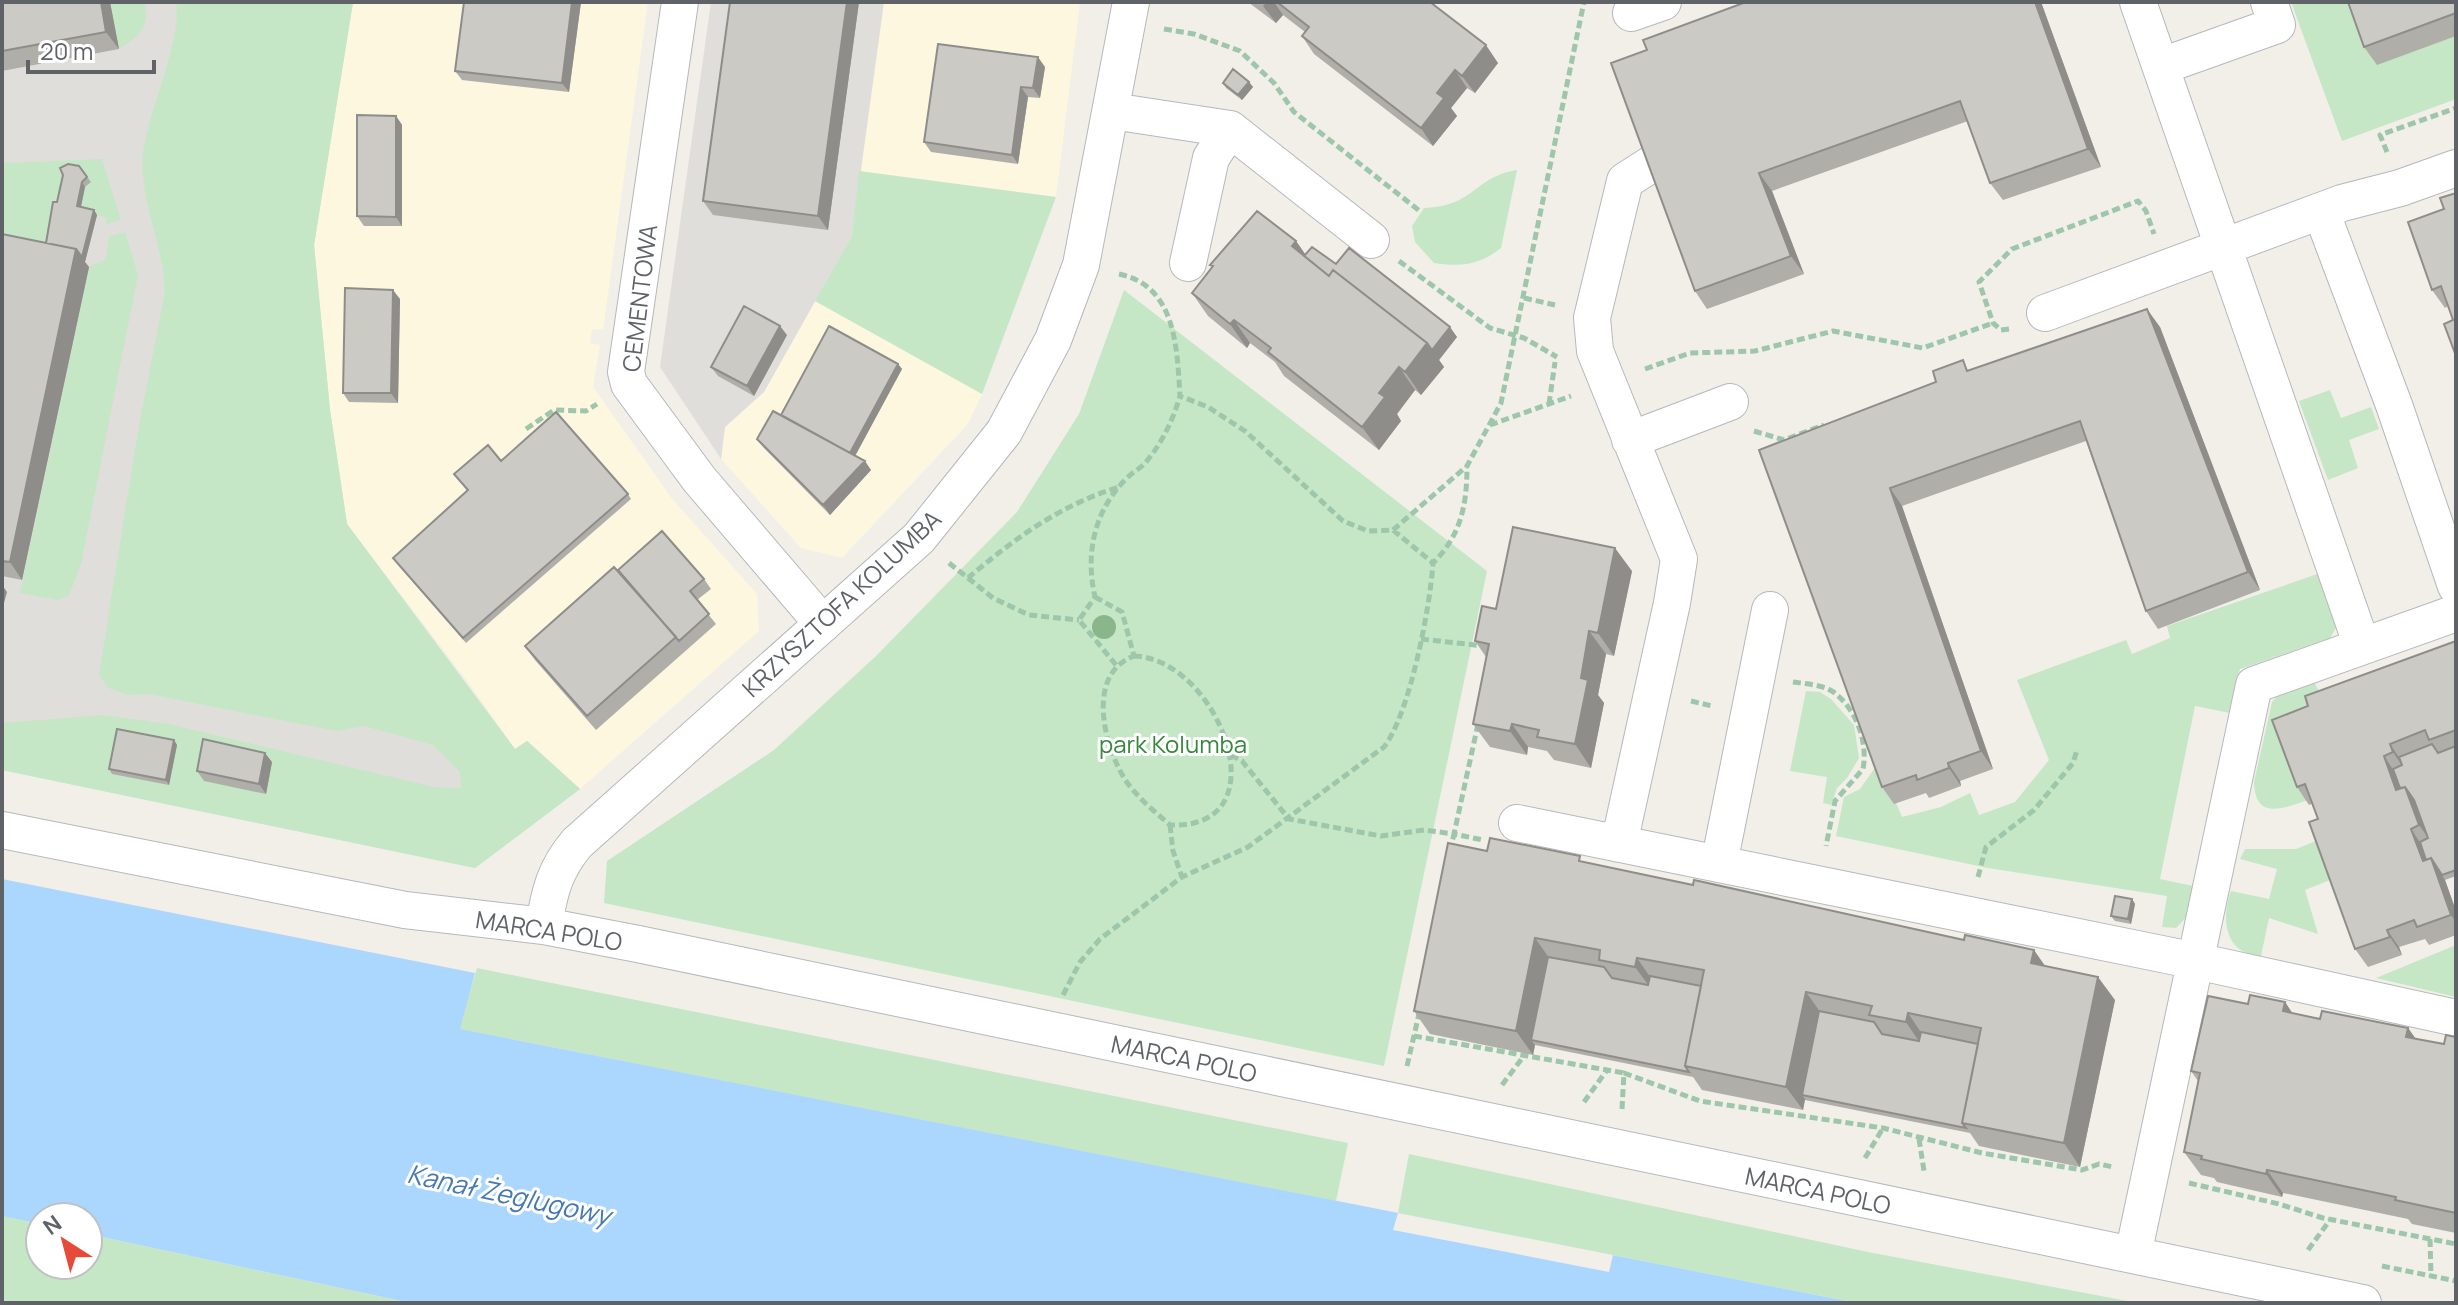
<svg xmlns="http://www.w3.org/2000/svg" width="2458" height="1305" viewBox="0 0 2458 1305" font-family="Manrope,sans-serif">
<rect width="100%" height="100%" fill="#f1efe8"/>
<!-- commercial -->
<path fill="#fdf7e0" d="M353 2H648L603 330 592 329 590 343 600 345 593 387 673 500 757 594 759 631 580 789 528 741 515 749 468 682 347 524 330 410 314 245Z
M884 2H1080L1056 197 859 171Z
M815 301 982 394 968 424 842 558 801 548 721 459 725 427 764 392Z"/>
<!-- industrial -->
<path fill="#e0deda" d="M2 2H353L314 245 330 410 347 524 515 749 527 741 580 789 475 868 2 770Z
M711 2H884L852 236 764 392 725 427 721 459 660 367Z"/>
<!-- green -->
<path fill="#c5e7c6" d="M110 2H145C149 28 140 36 119 49Z
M176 2H353L314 245 330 410 347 524 515 749 527 741 580 789 475 868 2 770V723L103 715 169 724 434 787 461 788 460 772 433 745 364 726 336 731 149 694 129 695 108 688 99 674 138 431 165 291C163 241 136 195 144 146 151 106 182 39 176 2Z
M2291 2H2369L2377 64 2456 36V99L2342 141Z
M102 159 121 220 107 224 105 217 80 211 85 187 90 182 82 171 49 249 2 239V163Z
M1517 170 1501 248C1480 265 1460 267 1434 263L1415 242 1412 226 1424 208C1476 206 1473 177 1517 170Z
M859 171 1056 197 982 394 815 301 852 236Z
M125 232 138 275 81 564 69 595 58 600 20 593 89 267 106 259 109 236Z
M1124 290 1487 571 1384 1066 604 903 607 861 774 750 876 656 1017 512 1079 414Z
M2330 390 2341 418 2371 407 2379 429 2349 440 2358 468 2328 480 2299 401Z
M2326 571 2337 626 2330 638 2240 669 2230 713 2195 706 2160 879 2193 886 2191 912 2176 928 2162 927 2167 896 1988 868 1836 836 1844 797 1860 789 1879 762 1902 817 1941 807 1970 793 1979 815 2015 802 2049 760 2017 680 2126 640 2132 654 2170 638 2167 626Z
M2313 680 2329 710 2308 800C2282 809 2255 820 2254 782L2272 702 2279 694Z
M1806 691 1820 692 1831 699 1854 725 1859 758 1847 778 1837 788 1831 805 1823 803 1827 777 1790 771Z
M2321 839 2335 878 2305 890 2318 934 2269 918 2261 956C2226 955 2220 920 2231 891L2269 899 2277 869 2240 859 2245 849H2296Z
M2456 945V997L2376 978Z
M477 968 1348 1143 1336 1201 459 1029Z
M1409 1154 1868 1252 2138 1303H1857L1398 1213Z
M2 1216 40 1224V1265H88V1234L411 1303H2Z"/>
<!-- water -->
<path fill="#abd7fe" d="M2 879 475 973 460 1029 1857 1303H411L88 1234V1217H40V1224L2 1216Z"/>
<!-- pier -->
<path fill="#f1efe8" d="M1398 1213 1613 1255 1609 1272 1393 1230Z"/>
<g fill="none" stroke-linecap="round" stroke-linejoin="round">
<defs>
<path id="minor" d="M680 2 626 372 629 384 699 479 823 624
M2138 2 2362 646
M1631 13 1663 2
M2162 66 2277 25 2269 2
M1112 111 1230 129 1371 240
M2321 211 2394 405 2456 586
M1188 263 1211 158 1230 129
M2045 313 2342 203 2400 188 2456 168
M1630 440 1730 402
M1517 823 2196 961 2456 1018
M2 830 405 910 544 926 638 944 2363 1303
M1619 844 1672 603 1679 559 1595 351 1592 318 1625 181 1653 163
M1719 864 1770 610
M544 926C549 892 555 869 577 843L919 538 1004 432 1053 340 1081 265 1131 2
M2133 1255 2254 685 2456 613"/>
</defs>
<!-- minor casing -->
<use href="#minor" stroke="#b5b8bc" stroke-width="38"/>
<!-- path -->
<path stroke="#9dc6aa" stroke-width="5" stroke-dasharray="8 4" stroke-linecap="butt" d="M1164 29 1194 34 1240 51 1274 83 1294 112 1421 212
M2387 152 2380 135 2456 108
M1399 261 1490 328 1524 338 1557 357
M1119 274C1176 286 1177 347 1180 396L1208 407 1245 431 1343 521 1368 531 1393 530 1433 563
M1524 298 1555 305
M2009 329 2001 330 1993 323 1979 282 2012 249 2138 201 2146 211 2154 234
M1645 369 1690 353 1755 351 1833 331 1923 348 1993 323
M1549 404 1555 362
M1490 425 1571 396
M526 429 554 410 586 411 597 404
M1754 431 1784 440 1824 425
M1393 530 1467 466 1501 403 1584 2
M949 563 968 578C1014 539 1060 505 1119 487
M968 578 993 598 1029 615 1079 620
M1095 597 1122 612 1134 656
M1421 639 1484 646
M1134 656C1219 659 1284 830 1170 825 1155 812 1138 798 1126 781 1104 747 1085 674 1134 656Z
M1116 665 1079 620 1095 597C1085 554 1094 510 1127 478 1133 472 1141 468 1146 462 1162 443 1173 420 1180 396
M1793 682C1807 684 1826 685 1836 694 1857 711 1868 743 1863 769L1835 801 1826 846
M1691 701 1712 706
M1478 724 1454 834 1483 840
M1231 755 1242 761 1289 819 1381 836 1424 830 1454 834 1450 851
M1170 825 1173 851 1182 877
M1978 877 1986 847 2034 810 2073 763 2077 750
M1063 995 1080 962 1100 939 1182 877 1248 847 1384 747C1410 713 1430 608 1433 563 1461 535 1467 505 1467 466
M1414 1036 1624 1073
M1407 1066 1419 1014
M1502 1085 1523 1057
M1584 1102 1607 1070
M1622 1109 1624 1073 1700 1101 1883 1128 1982 1153 2082 1170 2099 1164 2113 1167
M1919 1139 1924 1171
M1865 1158 1883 1128
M2189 1183 2279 1204 2323 1218 2456 1244
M2430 1239 2431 1276
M2308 1250 2330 1220
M2382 1266 2456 1281"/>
<!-- minor -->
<use href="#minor" stroke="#fff" stroke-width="36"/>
</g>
<!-- trees -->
<circle fill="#8bb58a" cx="1104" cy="627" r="12"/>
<!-- wall -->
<path fill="#afaea9" d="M2 2H110L119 49 2 71Z
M464 2H581L569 92 462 80 455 71Z
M730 2H859L828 230 713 215 703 201Z
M1248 2H1430L1498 63 1475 93 1467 88 1451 108 1457 116 1433 146 1314 54 1302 36 1305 32 1283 15 1276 23Z
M2041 2 2101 167 2003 200 1990 183 1968 121 1772 191 1804 274 1707 309 1695 291 1611 63Z
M2456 2V36L2377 65 2364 47Z
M1045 67 1040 98 1028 97 1018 164 931 152 924 142Z
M1249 82 1253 87 1242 100 1226 88 1223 83Z
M396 116 402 125V226H364L357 216Z
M79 166 91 182 85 187 81 207 94 210 97 215 85 262 89 267 22 580 2 576V234L46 243 57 202Z
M2456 193 2448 306 2445 308 2432 290 2444 209Z
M1296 241 1305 254 1336 264 1457 337 1439 360 1444 367 1421 395 1415 390 1397 414 1401 421 1379 450 1284 376 1275 362 1250 343 1247 348 1208 316 1192 293 1212 267 1210 265Z
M400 299 398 403 349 402 343 393Z
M2160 327 2260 590 2158 629 2146 611 2086 441 1902 506 1993 769 1960 781 1961 786 1929 798 1926 793 1894 804 1882 787 1759 450 1970 370Z
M787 335 754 396 718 376 711 367Z
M898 364 902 369 855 455 871 470 830 515 764 448 757 439 781 415Z
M501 461 628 494 631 499 466 643 393 558 467 490 454 474Z
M618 570 704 579 711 589 697 600 716 624 596 730 535 660 525 646Z
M1632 571 1614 656 1606 654 1598 695 1604 703 1591 768 1554 760 1547 751 1528 747 1527 755 1490 747 1473 724 1486 657 1475 641 1496 609Z
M2456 641V876L2445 880 2456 911V935L2429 945 2425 939 2399 947 2402 955 2368 967 2355 949 2318 819 2313 803 2309 805 2297 787 2308 706Z
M174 740 177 745 169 785 112 774 109 769Z
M272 762 266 794 204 781 197 771Z
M1487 851 1584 862 2045 966 2115 1000 2080 1167 1979 1146 1970 1133 1805 1100 1803 1110 1702 1090 1693 1077 1535 1045 1533 1055 1430 1034 1414 1011Z
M2132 899 2135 904 2131 924 2115 921 2111 916Z
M2285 1002 2292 1013 2320 1019 2408 1028 2416 1039 2444 1044 2456 1037V1233L2412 1224 2408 1219 2283 1193 2282 1197 2217 1182 2214 1178 2201 1175 2184 1152 2198 1081 2191 1071 2248 1004Z"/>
<!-- shaded-wall -->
<path fill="#8f8d8a" d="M101 2H110L119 49 106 32Z
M572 2H581L569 92 562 83Z
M847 2H859L828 230 818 216Z
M1267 2H1274L1283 15 1276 23 1263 6Z
M2035 2H2041L2101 167 2088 149Z
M1486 45 1498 63 1475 93 1462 76Z
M1038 57 1045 67 1040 98 1033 88Z
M1455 70 1467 88 1451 108 1457 116 1433 146 1421 128 1437 93Z
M1249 82 1253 87 1242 100 1238 95Z
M1021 87 1028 97 1018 164 1012 155Z
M396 116 402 125V226L396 217Z
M1759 173 1772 191 1804 274 1791 256Z
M82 182 85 187 80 211 77 206Z
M94 210 97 215 85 262 89 267 22 580 10 562 76 249Z
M1296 241 1312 264 1292 246Z
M393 290 400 299 398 403 391 393Z
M2147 309 2160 327 2260 590 2248 572Z
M1234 320 1250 343 1247 348 1230 324Z
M780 326 787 335 754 396 747 386Z
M1450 327 1457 337 1439 360 1444 367 1421 395 1405 372 1427 343Z
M898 364 902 369 853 460 849 455Z
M1399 367 1415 390 1397 414 1401 421 1379 450 1362 427 1379 393Z
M865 461 871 470 830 515 823 505Z
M1890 488 1902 506 1993 769 1981 751Z
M1615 548 1632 571 1614 656 1598 633Z
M2 585 7 592 4 603 2 599Z
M1589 631 1606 654 1598 695 1604 703 1591 768 1575 744 1581 678Z
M1512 724 1528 747 1527 755 1510 731Z
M174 740 177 745 169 785 166 780Z
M2390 744 2402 762 2405 770 2393 752Z
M265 753 272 762 266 794 259 784Z
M2384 756 2396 774 2407 802 2396 790Z
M1948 763 1960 781 1961 786 1949 768Z
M2405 787 2418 804 2432 843 2419 825Z
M2411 829 2423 847 2433 873 2423 861Z
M2431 858 2445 880 2456 911V922L2451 915Z
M2132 899 2135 904 2131 924 2128 919Z
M2387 930 2399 947 2402 955 2390 937Z
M1535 938 1552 962 1531 1040 1535 1045 1533 1055 1516 1031Z
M2034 950 2050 973 2031 963Z
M1637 958 1653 981 1652 990 1635 967Z
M2098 977 2115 1000 2080 1167 2064 1143Z
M1806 992 1823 1016 1802 1095 1805 1099 1803 1110 1786 1087Z
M2285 1002 2301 1026 2283 1011Z
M1908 1013 1924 1037 1922 1046 1906 1022Z
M2408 1028 2424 1051 2406 1037Z
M2267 1170 2283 1193 2282 1197 2266 1174Z"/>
<!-- building -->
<path fill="#cccac5" stroke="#8f8d8a" stroke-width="2" d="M2 2H101L106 32 2 51Z
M464 2H572L562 83 455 71Z
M730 2H847L818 216 703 201Z
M1277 2H1430L1486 45 1462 76 1455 70 1437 93 1444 98 1421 128 1302 36 1309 27Z
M1746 2H2035L2088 149 1990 183 1960 101 1759 173 1791 256 1695 291 1611 63 1647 50 1643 40Z
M2348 2H2456V13L2364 47Z
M938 44 1038 57 1033 88 1021 87 1012 155 924 142Z
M1233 69 1249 82 1238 95 1223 83Z
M357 115 396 116V217L357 216Z
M68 164 79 166 87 177 82 182 77 206 94 210 82 257 76 249 46 243 53 202H57L63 175 60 168Z
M2456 193V356L2444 324 2453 320 2441 286 2432 290 2408 222 2444 209 2440 198Z
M1257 211 1296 241 1292 246 1329 276 1333 270 1427 343 1405 372 1399 367 1379 393 1385 397 1362 427 1268 352 1271 348 1234 320 1230 324 1192 293 1213 266 1210 265Z
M2 234 76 249 10 562 2 561Z
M1312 247 1336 264 1349 248 1450 327 1432 350 1427 343 1333 270 1329 276 1304 256Z
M345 288 393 290 391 393H343Z
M744 306 780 326 747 386 711 367Z
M2147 309 2248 572 2146 611 2080 421 1890 488 1981 751 1948 763 1949 768 1917 780 1916 775 1882 787 1759 450 1936 382 1933 371 1963 360 1967 371Z
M829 326 898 364 850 453 781 415Z
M773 411 865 461 823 505 757 439Z
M556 412 628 494 463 638 393 558 468 490 454 474 488 445 501 461Z
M1513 527 1615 548 1598 633 1589 631 1581 678 1588 680 1575 744 1537 737 1539 730 1512 724 1510 731 1473 724 1489 644 1475 641 1482 606 1496 609Z
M662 531 704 579 690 591 709 614 679 641 618 570Z
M614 567 676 637 587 716 525 646Z
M2456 641V730L2429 740 2425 730 2390 744 2393 752 2384 756 2396 790 2405 787 2419 825 2411 829 2423 861 2431 858 2451 915 2417 927 2414 920 2387 930 2390 937 2355 949 2309 822 2318 819 2305 784 2297 787 2272 720 2308 706 2305 696Z
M117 729 174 740 166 780 109 769Z
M203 739 265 753 259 784 197 771Z
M2432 744 2438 753 2456 746V870L2442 875 2431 858 2426 860 2420 842 2428 838 2414 800 2405 787 2400 788 2393 769 2402 765 2399 757Z
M1490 838 1580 856 1579 861 1693 885 1694 880 1964 940 1965 935 2034 950 2031 963 2098 977 2064 1143 1962 1123 1981 1028 1908 1013 1906 1022 1869 1015 1872 1006 1806 992 1786 1087 1685 1066 1704 970 1637 958 1635 967 1599 960 1600 950 1535 938 1516 1031 1414 1011 1448 843 1487 851Z
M2115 896 2132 899 2128 919 2111 916Z
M1548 957 1604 967 1612 978 1648 985 1650 976 1701 986 1685 1066 1689 1072 1531 1040Z
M2250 995 2285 1002 2283 1011 2320 1019 2322 1011 2408 1028 2406 1037 2444 1044 2446 1035 2456 1037V1213L2395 1200 2396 1197 2267 1170 2266 1174 2201 1159 2202 1156 2184 1152 2200 1073 2191 1071 2208 996 2248 1004Z
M1819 1011 1874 1022 1882 1034 1919 1041 1921 1032 1978 1044 1962 1123 1966 1128 1802 1095Z"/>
<g text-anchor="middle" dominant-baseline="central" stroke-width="6" stroke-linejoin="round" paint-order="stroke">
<!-- street labels -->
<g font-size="24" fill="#5f6368" stroke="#fff">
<text transform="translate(639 298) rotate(-83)">CEMENTOWA</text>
<text transform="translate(841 603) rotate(-43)">KRZYSZTOFA KOLUMBA</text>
<text transform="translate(549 930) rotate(9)">MARCA POLO</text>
<text transform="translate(1184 1058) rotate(12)">MARCA POLO</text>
<text transform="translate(1818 1190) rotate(12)">MARCA POLO</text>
</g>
<!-- park labels -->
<g font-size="24" fill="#37863e" stroke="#fff">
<text x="1173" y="743">park Kolumba</text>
</g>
<!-- water labels -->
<g font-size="26" font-style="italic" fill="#4678b1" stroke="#fff">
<text transform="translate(509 1194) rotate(12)">Kanał Żeglugowy</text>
</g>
</g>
<!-- border -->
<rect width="2458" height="1305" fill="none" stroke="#5f6368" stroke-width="8"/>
<!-- north arrow -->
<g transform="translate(64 1241) rotate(324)"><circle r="38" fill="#ffffff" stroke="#bfc1c3" stroke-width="2"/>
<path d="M0-6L14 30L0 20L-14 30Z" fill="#e74a38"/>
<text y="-12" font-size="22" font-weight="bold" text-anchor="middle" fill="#5f6368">N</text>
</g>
<!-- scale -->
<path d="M28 60v12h126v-12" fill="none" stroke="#5f6368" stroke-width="4"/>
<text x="40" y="60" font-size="24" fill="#5f6368" stroke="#ffffff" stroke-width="6" paint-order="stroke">20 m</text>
</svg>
